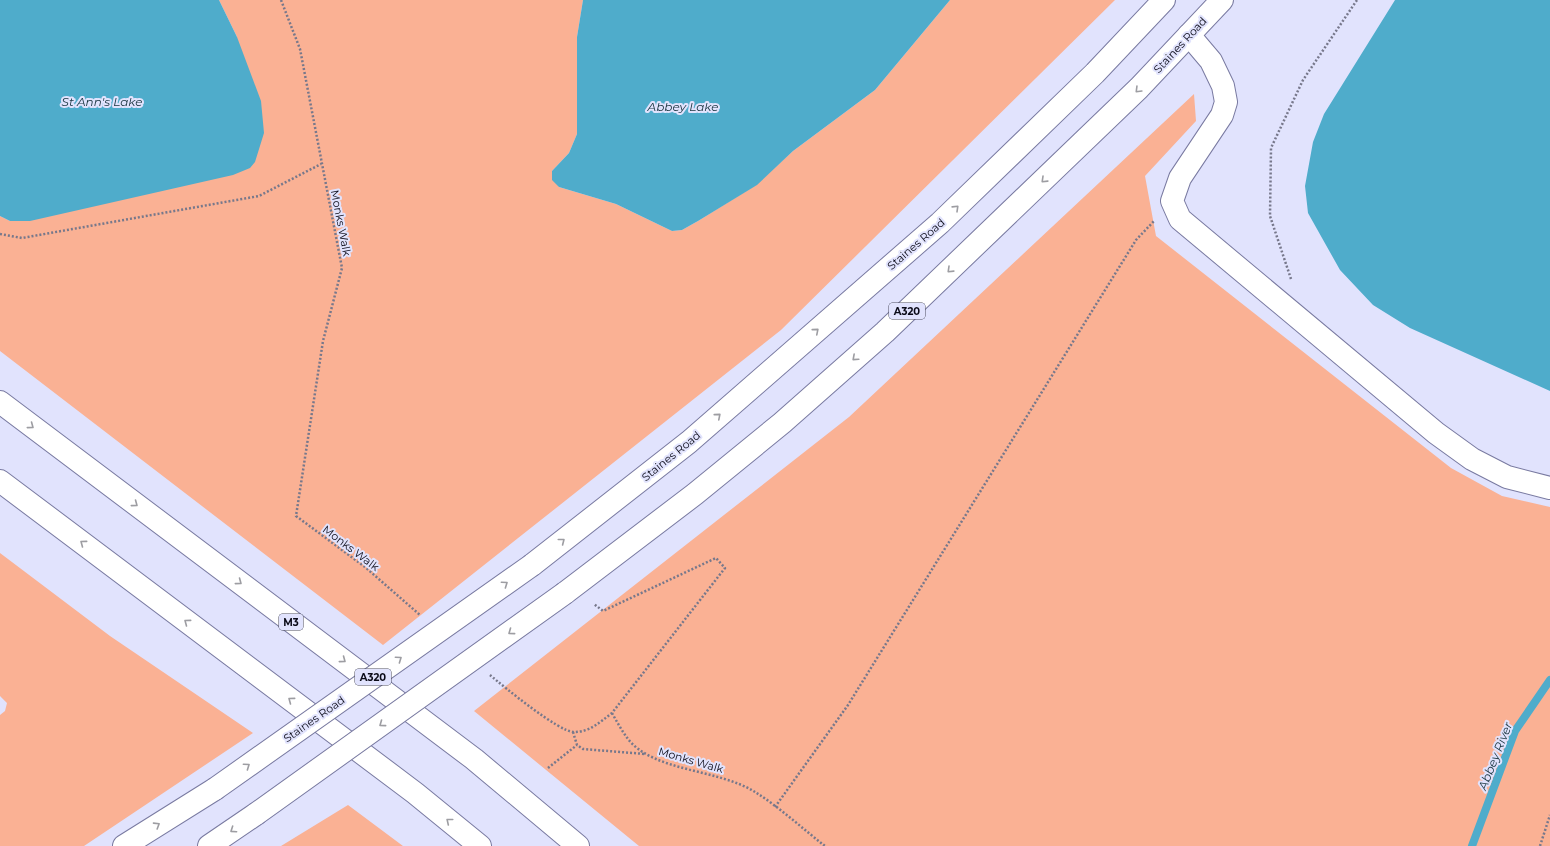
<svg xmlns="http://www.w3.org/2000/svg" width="1550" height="846" viewBox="0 0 1550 846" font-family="Montserrat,sans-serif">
<rect width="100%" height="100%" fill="#e1e3fd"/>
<!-- green -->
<path fill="#fab194" d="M219 0H583L577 37V134L569 153 552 171 559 187 616 204 672 231 682 230 698 221 756 185 793 151 875 90 950 0H1115L781 330 383 645 0 351V216L10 221 237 37Z
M1194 94 1196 121 1145 176 1156 236 1451 468 1502 496 1550 507V846H639L474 711 849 417Z
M0 553 110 636 253 733 84 846H0V715L5 711 7 703 0 696Z
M348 805 403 846H281Z"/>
<!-- water -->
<path fill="#4faccb" d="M0 0H219L237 37 261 101 264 133 255 162 250 168 233 175 30 221H10L0 216Z
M583 0H950L875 90 793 151 757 185 698 221 682 230 672 231 616 204 559 187 552 180V171L569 153 577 134V37Z
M1395 0H1550V391L1410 328 1373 305 1340 270 1308 213 1305 186 1313 142 1324 114Z"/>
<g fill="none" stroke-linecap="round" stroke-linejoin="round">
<!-- stream -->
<path stroke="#4faccb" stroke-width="8" d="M1472 846 1515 731 1550 680"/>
<defs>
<path id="minor" d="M1189 35 1211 61 1223 86 1226 102 1222 115 1180 178 1172 201 1180 219 1436 433 1472 459 1507 477 1550 488"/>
<path id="major" d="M532 565 689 442 940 223 1095 73 1164 0
M565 593 695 494 782 423 885 332 1139 88 1222 0
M124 846 215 789
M209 846 256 814"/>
<path id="highway" d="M0 402 474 759 578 846
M0 481 415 793 480 846"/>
</defs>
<!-- minor casing -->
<use href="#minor" stroke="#797aa1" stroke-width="24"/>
<!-- major casing -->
<use href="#major" stroke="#797aa1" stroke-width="24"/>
<!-- highway casing -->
<use href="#highway" stroke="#797aa1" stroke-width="24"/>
<!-- path -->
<path stroke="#77788b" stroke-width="2.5" stroke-dasharray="2 2" stroke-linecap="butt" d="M281 0 300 49 342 268 323 341 296 516 365 567 420 615
M0 234 22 238 259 196 321 164
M1291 279 1270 216 1271 148 1303 80 1357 0
M490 675C504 687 559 732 574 732 590 732 600 722 612 713L725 568 716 558 603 611 594 604
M612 713C617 722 622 731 628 739 654 772 719 769 755 792 778 806 803 829 825 846
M573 732 577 745 583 749 645 754
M548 768 577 745
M775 807 848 705 1136 240 1154 221
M1540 846 1550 815"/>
<!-- minor -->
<use href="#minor" stroke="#fff" stroke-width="22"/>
<!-- major -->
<use href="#major" stroke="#fff" stroke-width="22"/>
<!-- highway -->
<use href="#highway" stroke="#fff" stroke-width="22"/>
<defs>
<path id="major-bridge" d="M215 789 532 565
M256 814 565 593"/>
</defs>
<!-- major-bridge casing -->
<use href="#major-bridge" stroke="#797aa1" stroke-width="24" stroke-linecap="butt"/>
<!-- major-bridge -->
<use href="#major-bridge" stroke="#fff" stroke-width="22"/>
</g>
<!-- one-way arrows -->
<defs><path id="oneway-chevron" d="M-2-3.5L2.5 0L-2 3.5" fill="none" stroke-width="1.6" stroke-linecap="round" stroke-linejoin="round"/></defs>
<g stroke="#9d9da2">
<use href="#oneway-chevron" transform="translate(1138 90) rotate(135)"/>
<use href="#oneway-chevron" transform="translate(1044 180) rotate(136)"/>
<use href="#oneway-chevron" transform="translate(956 208) rotate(-44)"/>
<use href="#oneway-chevron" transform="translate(950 270) rotate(136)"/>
<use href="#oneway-chevron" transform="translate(816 331) rotate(-41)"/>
<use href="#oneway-chevron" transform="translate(855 358) rotate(138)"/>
<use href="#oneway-chevron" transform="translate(718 416) rotate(-41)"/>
<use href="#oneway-chevron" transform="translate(31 426) rotate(37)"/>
<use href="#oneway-chevron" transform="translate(135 504) rotate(37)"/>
<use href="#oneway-chevron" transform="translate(562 541) rotate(-38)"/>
<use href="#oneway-chevron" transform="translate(83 543) rotate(-143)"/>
<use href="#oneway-chevron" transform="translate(239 582) rotate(37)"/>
<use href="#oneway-chevron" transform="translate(505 584) rotate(-35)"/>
<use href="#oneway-chevron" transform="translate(187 622) rotate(-143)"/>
<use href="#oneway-chevron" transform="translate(511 632) rotate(144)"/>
<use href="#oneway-chevron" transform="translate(399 659) rotate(-35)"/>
<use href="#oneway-chevron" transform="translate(343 660) rotate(37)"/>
<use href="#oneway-chevron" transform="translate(291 700) rotate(-143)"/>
<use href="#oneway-chevron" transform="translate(382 724) rotate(144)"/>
<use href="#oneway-chevron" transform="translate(247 766) rotate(-35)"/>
<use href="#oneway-chevron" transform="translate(449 821) rotate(-141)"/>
<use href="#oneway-chevron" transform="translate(157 825) rotate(-32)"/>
<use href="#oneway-chevron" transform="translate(233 830) rotate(146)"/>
</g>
<g text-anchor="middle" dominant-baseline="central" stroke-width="4" stroke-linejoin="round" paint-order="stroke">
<!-- shield labels -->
<g fill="#e1e3fd" stroke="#4a4b5c" stroke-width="1">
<rect x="889" y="303" width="36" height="16" rx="3"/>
<rect x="279" y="614" width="24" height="16" rx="3"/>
<rect x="355" y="669" width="36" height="16" rx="3"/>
</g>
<g font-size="10" font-weight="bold" fill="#0a0a17">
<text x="907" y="311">A320</text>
<text x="291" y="622">M3</text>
<text x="373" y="677">A320</text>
</g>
<!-- street labels -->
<g font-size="11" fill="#0a0a17" stroke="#e1e3fd">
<text transform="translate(1180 45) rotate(-47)">Staines Road</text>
<text transform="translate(341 223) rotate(79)">Monks Walk</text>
<text transform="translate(916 244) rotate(-41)">Staines Road</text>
<text transform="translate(671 456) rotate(-39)">Staines Road</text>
<text transform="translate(351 548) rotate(37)">Monks Walk</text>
<text transform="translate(314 719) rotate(-35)">Staines Road</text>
<text transform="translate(691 760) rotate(16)">Monks Walk</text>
</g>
<!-- water labels -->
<g font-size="12" font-style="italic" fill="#15313b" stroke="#e1e3fd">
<text x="102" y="101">St Ann's Lake</text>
<text x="683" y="106">Abbey Lake</text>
<text transform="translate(1495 756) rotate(-68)">Abbey River</text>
</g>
</g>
</svg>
